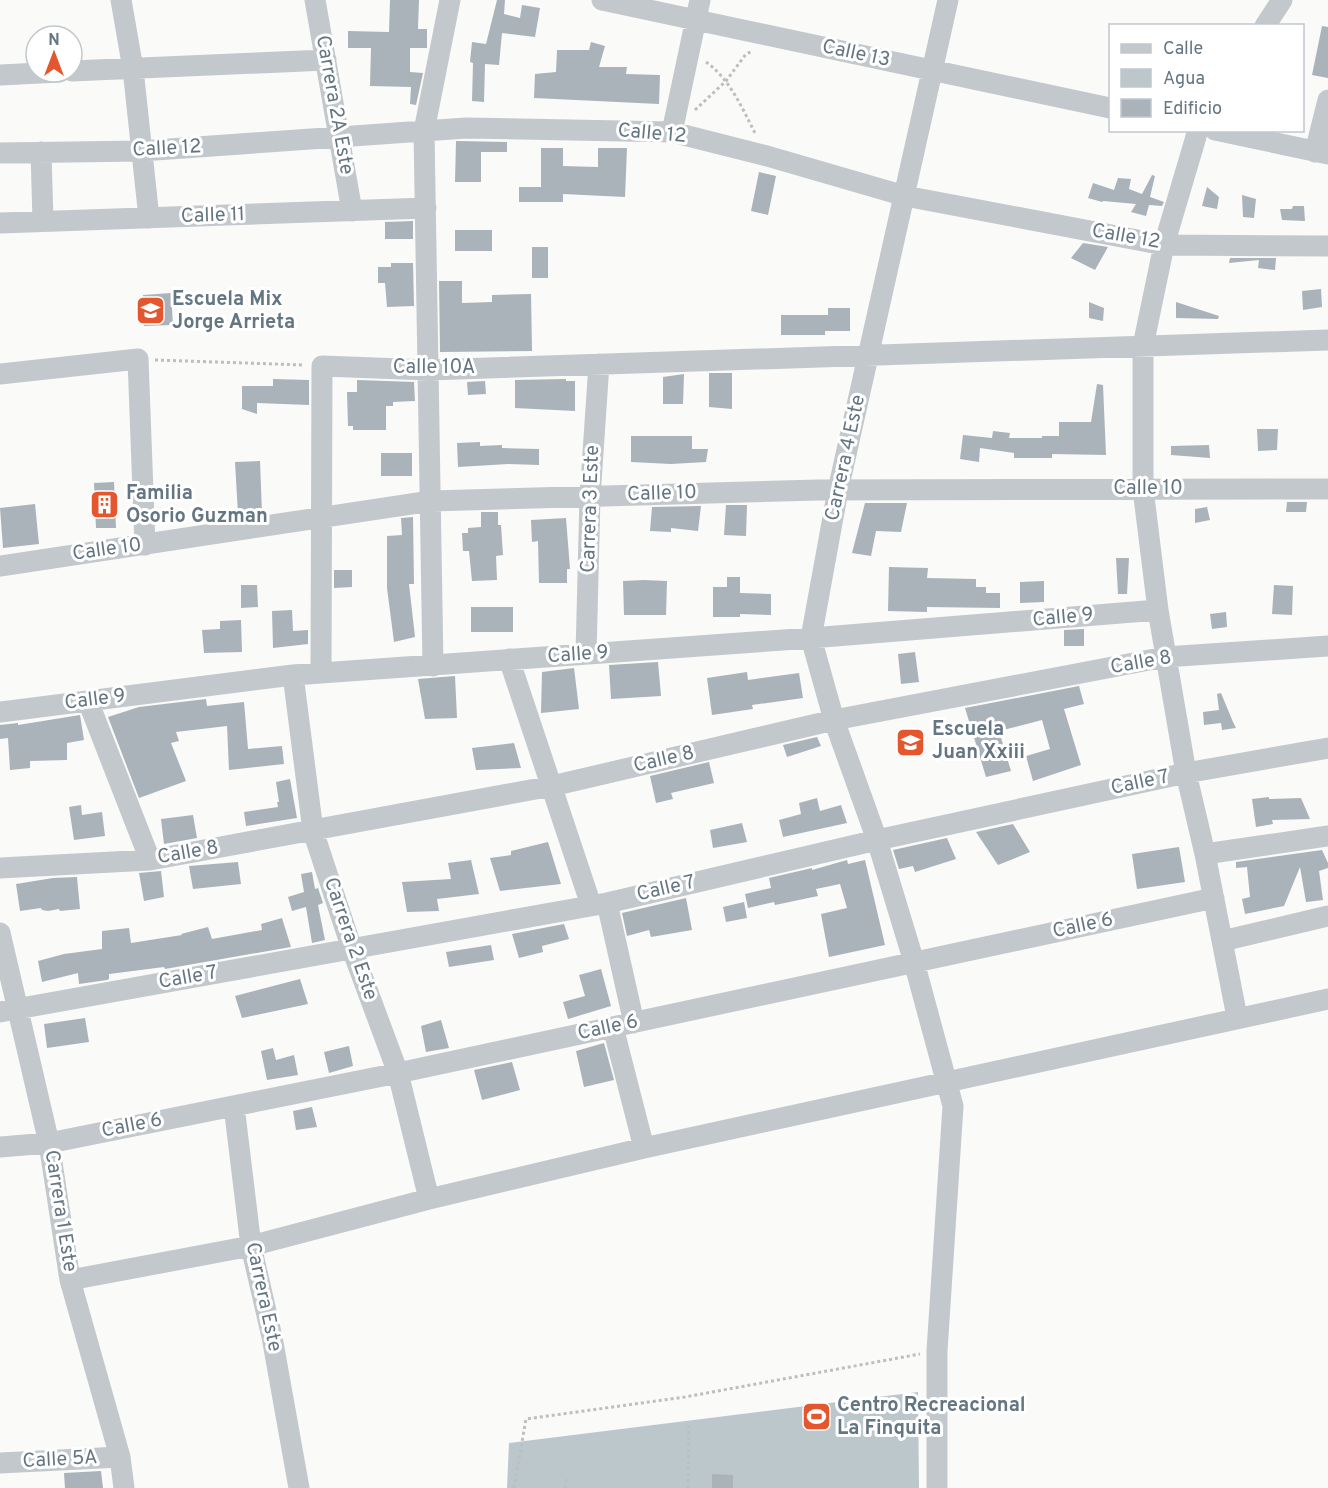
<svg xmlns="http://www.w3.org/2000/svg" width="1328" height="1488" viewBox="0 0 1328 1488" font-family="Overpass,sans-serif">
<rect width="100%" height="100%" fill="#fafaf8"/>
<!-- water -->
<path fill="#bbc7cb" d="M918 1392 919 1488H507L509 1443Z"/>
<!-- building -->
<path fill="#aab3b9" d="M390 0H419L418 29H427V48H410V72L423 73 416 105 410 104 411 87 370 86 371 48H348V31L389 32Z
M497 0H505L504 14 520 18 522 5 540 8 535 37 502 33 499 65 485 64 484 102 472 101 473 63 470 62 472 42 486 44Z
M1322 26 1328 27V78L1312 75Z
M591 42 605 46 599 67H627L626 74 660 75 659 104 534 98 535 74 556 72 557 50H589Z
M456 141 507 142V152H481V182H455Z
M541 148H563V166L598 167V148H627L625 197 563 194V202H519V187H541Z
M759 172 776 176 768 215 751 211Z
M1152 175 1155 176 1150 197 1164 202 1162 206 1149 205 1146 216 1131 212 1136 204 1103 201 1102 202 1088 198 1093 183 1114 190 1118 178 1131 179 1129 189 1142 194Z
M1207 187 1219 197 1217 209 1202 206Z
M1242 195 1256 199 1254 218 1243 217Z
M1293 206H1304L1305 221 1282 220 1280 209H1292Z
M413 221V239H385V222Z
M455 230H492V251H455Z
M1083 243 1108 247 1095 270 1071 258Z
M532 247H548V278H532Z
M1230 258H1276L1275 270 1258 268 1259 260 1229 263Z
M391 263H413L414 306 387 307 385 283H378V267H391Z
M439 281H462V303L492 302V295L531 294 532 351 440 352Z
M1321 289 1322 307 1303 310 1302 291Z
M171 293 173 325 144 326 143 295Z
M1089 302 1104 308 1103 321 1089 318Z
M1176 302 1219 316 1218 319 1176 318Z
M828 308H850V331H825V335H781V315H828Z
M709 373H732V409L709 407Z
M684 374 683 404H663V377Z
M273 379 309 380V405L257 403V414L242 409V386H273Z
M566 379V381H575V411L515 408V380Z
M357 380 414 382 415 401 393 402V406H386V430H353V426H348L347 392H357Z
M485 381 486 394 468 395 467 382Z
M1097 384 1103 385 1106 455 1052 454V458H1014V453L980 448 979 462 960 459 963 435 992 438 993 431 1010 433 1009 438H1042V436H1059V422H1091Z
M1257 429H1278L1277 450 1258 451Z
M631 436H692V449H708L706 462 671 464 631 462Z
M480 442V446L502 445V448L539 449V465L508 464 458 467 457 443Z
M1209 445 1210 458 1171 455V446Z
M381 453H412V476H381Z
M260 461 262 513 238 514 235 462Z
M114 482 116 528H96L94 483Z
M1287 502H1307L1306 512H1286Z
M865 503H907L901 532 876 531 871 556 852 553Z
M35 504 39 544 3 548 0 508Z
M726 505H747L746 536 724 535Z
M701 506 698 531 671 528V532L650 531 652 507Z
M1207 507 1210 520 1195 523V509Z
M481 512H498V525H501L503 555 496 556 497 580 472 581 469 551H463L462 533H468V528L481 527Z
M413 517 414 584H409L415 637 394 642 387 588V536L402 535 401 518Z
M566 518 570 569H567V583H539L538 541 532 542 531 520Z
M1116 558H1129L1127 594H1118Z
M889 567 928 568 927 578 976 579V587H986V593H1000V608L927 607V612L888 611Z
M334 570H352V587L334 588Z
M727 577H740V593L771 594V615L740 614V617H713V587H727Z
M644 580 667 581 666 615H624L623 581Z
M1044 581V602L1020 603V582Z
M241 585H257L258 607 241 608Z
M1274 585 1293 586 1292 615 1272 614Z
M471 607H513V632H471Z
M292 610 293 631 308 630V644L273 648 272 611Z
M1226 612 1227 627 1212 629 1210 614Z
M241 620 242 652 204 653 202 630 220 629V621Z
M1084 629V646H1064V630Z
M915 652 919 682 901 684 898 654Z
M658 662 661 696 611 699 609 665Z
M574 668 579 709 541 713 542 672Z
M747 672 748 680 799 673 803 698 752 705 753 709 712 715 707 678Z
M455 676 457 718 425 719 418 679Z
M1079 686 1084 704 1064 709 1081 765 1033 781 1026 756 1050 749 1042 720 999 731 1011 771 986 777 965 708Z
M1221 693 1233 722 1236 728 1222 730 1221 723 1204 725 1203 712 1219 710 1217 694Z
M206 699 207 706 244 702 248 749 282 746 284 764 229 770 227 726 176 732 179 741 171 743 186 781 139 798 108 717 139 707Z
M80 715 84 740 67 743V760L30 761V768L10 770 8 738 0 739V725L18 723V725Z
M817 737 821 746 787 757 783 745Z
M514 743 521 768 476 770 472 748Z
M709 762 714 783 671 793 673 799 656 803 650 776Z
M290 779 297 818 246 826 244 812 278 807 277 802H279L276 782Z
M1269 797V799L1301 798 1310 819 1272 820 1273 824 1256 827 1252 799Z
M817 798 820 811 841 805 847 823 783 837 779 820 801 814 799 803Z
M81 805 82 815 102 812 105 836 74 840 69 807Z
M193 815 197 838 164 844 161 819Z
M742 823 747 842 713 848 710 830Z
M1013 824 1030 852 998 865 976 832Z
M947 838 956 859 915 872 913 866 899 869 893 850Z
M548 842 561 884 500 891 490 858 511 855V851Z
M1179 847 1185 882 1137 889 1132 854Z
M1322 850 1328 863V868L1319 871 1323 900 1306 902 1300 867 1284 906 1245 914 1242 899 1250 897 1247 867 1236 868V862Z
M471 860 479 894 437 899 439 911 407 912 402 882 451 879 448 863Z
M847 860 848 864 865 860 885 945 829 957 821 914 847 908 840 884 816 889 818 896 775 905 774 902 748 908 745 894 771 888 769 878 812 868V870Z
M238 862 241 884 193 889 189 866Z
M161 871 164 897 144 901 139 873Z
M312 872 315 889 318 888 323 903 318 905 325 940 312 943 306 907 292 911 288 897 304 892 301 874Z
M77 877 80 909 60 911 59 909 48 911 42 910 41 908 20 911 16 884 53 878Z
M686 898 692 930 651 937 649 930 627 936 622 913Z
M744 902 747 918 726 922 723 907Z
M282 918 291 947 165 969 164 967 109 974V979L107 980 79 984 78 973 42 982 38 961 64 954 102 949V931L129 928 131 943 182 935 181 934 208 927 212 939 262 930 261 924Z
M564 924 569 939 542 946 543 952 519 958 512 934Z
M491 945 494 960 449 967 446 952Z
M601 969 611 1006 568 1019 563 1002 585 996 579 975Z
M300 979 308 1004 242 1018 235 996Z
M85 1018 89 1042 47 1048 44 1024Z
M441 1020 449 1048 426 1052 421 1026Z
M604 1043 614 1080 584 1087 576 1051Z
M349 1046 353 1066 329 1073 324 1052Z
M273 1048 276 1060 294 1055 298 1075 267 1080 261 1051Z
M512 1062 520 1090 482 1100 474 1070Z
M312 1107 317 1127 296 1130 293 1111Z
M101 1471 103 1488H65L64 1473Z
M712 1474 733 1475V1488H712Z"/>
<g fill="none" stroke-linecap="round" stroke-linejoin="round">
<!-- path -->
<path stroke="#bbbfc2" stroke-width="3" stroke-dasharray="3 3" stroke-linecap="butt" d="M706 62C730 79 742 108 756 135
M695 110 726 81 746 54 753 51
M155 360 304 365
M514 1488 526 1419 685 1397 920 1354
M565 1488 567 1477
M688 1488 689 1422"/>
<!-- minor -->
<path stroke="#c3c8cc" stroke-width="21" d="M121 0 133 69 149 218
M315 0 352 211
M602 0 1110 108
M1265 26 1282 0
M72 71 326 60
M0 75 60 72
M1198 130 1164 245 1143 346V489L1158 610 1186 773 1205 854 1237 1017
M1215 130 1328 154
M672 132 700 0
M41 152 43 221
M1315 152 1328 100
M0 153 141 151 466 128 672 132 767 156 905 196 1164 245 1328 246
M0 223 426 208
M0 374 138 359 145 545
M0 566 431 501 818 490 1328 489
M586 654 590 497 599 364
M509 659 591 905
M433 666 424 131 450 0
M321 673 322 366 429 370 1328 340
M293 675 313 831 352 949 398 1073 429 1199
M88 701 150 860
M0 712 293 675 811 638 1158 610
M1205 854 1328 836
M0 868 150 860 552 786 834 720 1165 657 1328 646
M607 903 634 1023
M0 933 49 1143 70 1280 120 1457 124 1488
M1222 941 1328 916
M0 1012 607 903 877 840 1186 773 1328 748
M613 1027 644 1148
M234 1106 251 1246 272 1337 299 1488
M0 1147 49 1143 398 1073 1214 898
M70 1280 251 1246 429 1199 644 1148 1328 999
M0 1463 120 1457
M937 1488V1351L953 1106 914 962 877 840 834 720 811 638 838 490 948 0"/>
</g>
<!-- icons -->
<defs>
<symbol id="school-square" viewBox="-11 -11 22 22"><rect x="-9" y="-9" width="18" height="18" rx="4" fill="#e4572e" stroke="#fff"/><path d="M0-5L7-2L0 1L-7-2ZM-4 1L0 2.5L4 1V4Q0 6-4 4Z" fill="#fff"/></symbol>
<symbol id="building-square" viewBox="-11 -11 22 22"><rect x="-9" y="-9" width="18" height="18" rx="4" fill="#e4572e" stroke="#fff"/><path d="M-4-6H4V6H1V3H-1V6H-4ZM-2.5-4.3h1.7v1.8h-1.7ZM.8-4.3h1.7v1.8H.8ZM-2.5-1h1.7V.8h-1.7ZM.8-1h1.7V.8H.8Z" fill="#fff"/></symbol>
<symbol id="stadium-square" viewBox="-11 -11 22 22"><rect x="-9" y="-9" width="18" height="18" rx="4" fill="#e4572e" stroke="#fff"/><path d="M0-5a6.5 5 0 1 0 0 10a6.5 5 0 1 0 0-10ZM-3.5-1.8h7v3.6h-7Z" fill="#fff"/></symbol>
</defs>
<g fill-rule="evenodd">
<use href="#school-square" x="134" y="294" width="33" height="33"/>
<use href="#building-square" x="88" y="488" width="33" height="33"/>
<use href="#school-square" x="894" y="726" width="33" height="33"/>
<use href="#stadium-square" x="800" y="1400" width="33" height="33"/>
</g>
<g text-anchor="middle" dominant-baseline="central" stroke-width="6" stroke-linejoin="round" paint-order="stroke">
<!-- street labels -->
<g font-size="20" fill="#657683" stroke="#fff">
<text transform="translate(856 54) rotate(12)">Calle 13</text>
<text transform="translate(334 105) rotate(80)">Carrera 2A Este</text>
<text transform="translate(652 134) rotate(5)">Calle 12</text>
<text transform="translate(167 149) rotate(-3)">Calle 12</text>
<text transform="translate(213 216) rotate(-2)">Calle 11</text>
<text transform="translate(1126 237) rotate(10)">Calle 12</text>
<text x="434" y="368">Calle 10A</text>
<text transform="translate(846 458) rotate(-78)">Carrera 4 Este</text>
<text x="1148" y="489">Calle 10</text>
<text transform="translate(662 494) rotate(-2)">Calle 10</text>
<text transform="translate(591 509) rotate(-88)">Carrera 3 Este</text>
<text transform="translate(107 550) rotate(-8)">Calle 10</text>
<text transform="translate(1063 618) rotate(-5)">Calle 9</text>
<text transform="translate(578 655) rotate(-4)">Calle 9</text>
<text transform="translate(1141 663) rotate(-10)">Calle 8</text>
<text transform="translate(95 700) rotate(-7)">Calle 9</text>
<text transform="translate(664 760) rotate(-13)">Calle 8</text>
<text transform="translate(1140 783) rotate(-12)">Calle 7</text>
<text transform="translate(188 853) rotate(-10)">Calle 8</text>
<text transform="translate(666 889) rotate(-13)">Calle 7</text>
<text transform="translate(1083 926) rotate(-12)">Calle 6</text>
<text transform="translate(350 939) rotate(71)">Carrera 2 Este</text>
<text transform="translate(188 978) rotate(-10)">Calle 7</text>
<text transform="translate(608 1028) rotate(-12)">Calle 6</text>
<text transform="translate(132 1126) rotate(-11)">Calle 6</text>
<text transform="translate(60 1211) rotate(81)">Carrera 1 Este</text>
<text transform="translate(263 1297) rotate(78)">Carrera Este</text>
<text transform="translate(60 1460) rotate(-3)">Calle 5A</text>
</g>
<!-- poi labels -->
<g font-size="20" font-weight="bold" fill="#657683" stroke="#fff" text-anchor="start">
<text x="172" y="300">Escuela Mix<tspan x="172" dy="23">Jorge Arrieta</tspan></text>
<text x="126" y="494">Familia<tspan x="126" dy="23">Osorio Guzman</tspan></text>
<text x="932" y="730">Escuela<tspan x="932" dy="23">Juan Xxiii</tspan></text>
<text x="837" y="1406">Centro Recreacional<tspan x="837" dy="23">La Finquita</tspan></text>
</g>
</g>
<!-- legend -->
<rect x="1109" y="24" width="195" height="108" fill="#ffffff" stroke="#c1c8cd" stroke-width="1.5"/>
<rect x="1121" y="44" width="30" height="9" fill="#c3c8cc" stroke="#c1c8cd" stroke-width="1.5"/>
<text x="1163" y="54" font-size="18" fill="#657683">Calle</text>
<rect x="1121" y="69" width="30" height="18" fill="#bbc7cb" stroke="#c1c8cd" stroke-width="1.5"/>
<text x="1163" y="84" font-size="18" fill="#657683">Agua</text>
<rect x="1121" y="99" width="30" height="18" fill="#aab3b9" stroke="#c1c8cd" stroke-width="1.5"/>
<text x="1163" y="114" font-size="18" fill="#657683">Edificio</text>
<!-- north arrow -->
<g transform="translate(54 54)"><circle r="28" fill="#ffffff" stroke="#c1c8cd" stroke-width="1.5"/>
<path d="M0-4.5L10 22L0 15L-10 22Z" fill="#e4572e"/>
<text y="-9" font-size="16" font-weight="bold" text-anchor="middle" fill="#657683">N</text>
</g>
</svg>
